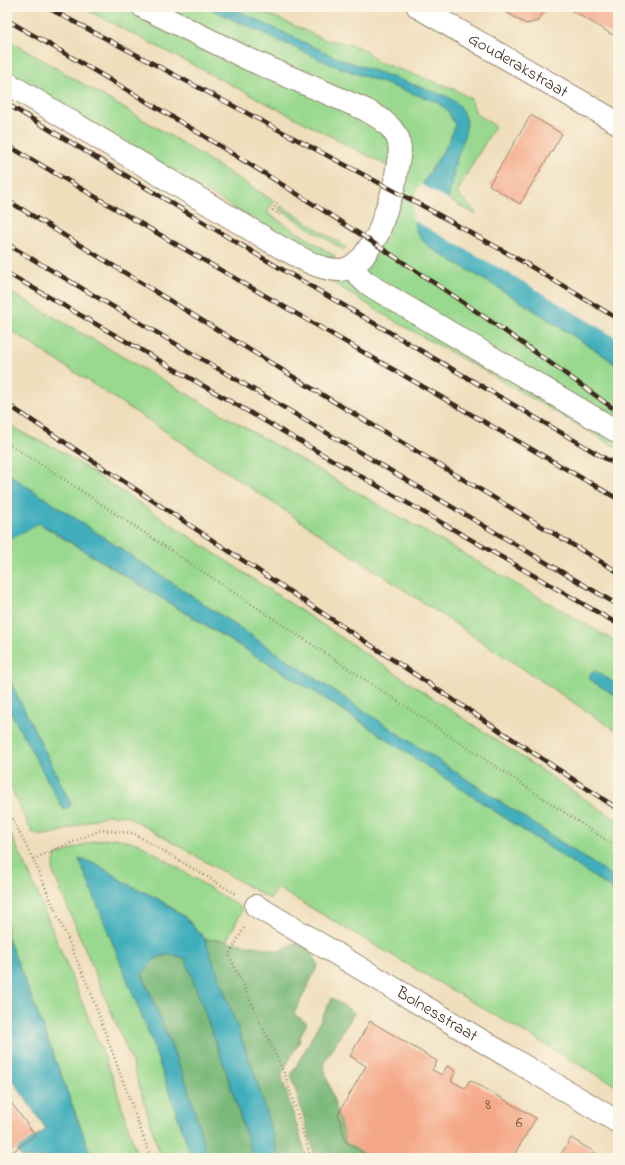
<svg xmlns="http://www.w3.org/2000/svg" width="625" height="1165" viewBox="0 0 625 1165" font-family="'Indie Flower',sans-serif">
<rect width="100%" height="100%" fill="#fcf5e5"/>
<filter id="ink" filterUnits="userSpaceOnUse"><feTurbulence type="fractalNoise" baseFrequency=".025" numOctaves="2"/><feDisplacementMap in="SourceGraphic" scale="8" xChannelSelector="R" yChannelSelector="G"/><feConvolveMatrix kernelMatrix="1 2 1 2 8 2 1 2 1" color-interpolation-filters="sRGB"/></filter>
<filter id="wash" filterUnits="userSpaceOnUse"><feTurbulence type="fractalNoise" baseFrequency=".012" numOctaves="4" result="noise"/><feDisplacementMap in="SourceGraphic" scale="16" xChannelSelector="R" yChannelSelector="G"/><feGaussianBlur stdDeviation="0.9" result="paint"/><feColorMatrix in="noise" values="0 0 0 0 0 0 0 0 0 0 0 0 0 0 0 0 0 1.4 0 .05"/><feComposite in="paint" operator="in"/></filter>
<g filter="url(#wash)">
<rect width="100%" height="100%" fill="#efdebc"/>
<!-- green -->
<path fill="#99d98f" stroke="#6a8256" d="M81 7H130L246 64 363 115 391 140 390 167Z
M156 7H247L280 19 325 40 336 41 354 46 363 49 378 62 452 88 471 99 476 114 495 126 467 173 457 193 475 211V214L422 185 429 247 515 298 606 357 618 367V448L497 378 391 319 326 278 354 272 405 135Z
M7 39 174 138 274 201 267 213 336 257 326 261 7 76Z
M281 206 346 247 343 250 339 247 279 209Z
M7 290 618 643V732L174 437 7 328Z
M7 423 28 436 56 448 618 821V880L7 473Z
M38 523 323 697 618 893V1087L277 888 270 899 127 816 107 815 59 832 39 836 32 832 7 780V706L64 810 71 805 50 761 7 675V541Z
M7 827 26 866 113 1078 138 1158H92L43 1027 7 936Z
M115 838 140 844 243 909 226 941 205 939 185 917 158 899 124 882 97 864 79 859 151 1039 192 1158H161L131 1059 53 872 55 856 93 841Z"/>
<!-- forest -->
<path fill="#7ab97a" stroke="#5a724c" d="M205 939 226 941 280 951 291 944 301 943 311 951 318 965 294 1014 307 1023 301 1034 299 1042 281 1075 307 1158H279L256 1078Z
M170 955 185 958 227 1074 253 1158H208L187 1085 142 973 155 958Z
M332 998 354 1013 323 1064 346 1142 371 1158H316L291 1075 307 1047Z"/>
<!-- water -->
<path fill="#3faebc" stroke="#3d6c6d" d="M206 7H230L335 57 432 91 448 97 460 106 467 122 464 138 456 161 445 216 447 224 454 233 618 329V367L606 357 515 298 429 247C424 242 418 237 416 230 414 226 415 222 415 218 413 191 432 170 445 148 450 141 452 133 455 125L447 110 437 102 332 65Z
M7 473 618 880V893L323 697 39 523 7 541Z
M595 671 618 685V697L590 680 589 677 591 673Z
M7 675 50 761 71 805 64 810 7 706Z
M79 859 97 864 124 882 158 899 185 917 205 939 256 1078 279 1158H253L227 1074 185 958C161 952 157 955 142 974L187 1085 208 1158H192L151 1039Z
M7 936 43 1027 92 1158H22L17 1150 46 1129 7 1072Z"/>
<!-- pier -->
<path fill="#efdebc" d="M420 184 450 200 447 216 449 223 456 231 528 273 618 327V339L517 278 413 220 412 211 416 193Z"/>
<g id="blocks">
<!-- building -->
<path fill="#f4a888" d="M507 7H547L538 21 526 24 504 11Z
M566 7H618V38Z
M531 115 562 134 520 204 489 185Z
M370 1021 437 1061 432 1070 442 1075 447 1066 456 1071 451 1081 465 1088 470 1080 536 1118 512 1158H371L346 1142 338 1114 366 1066 350 1056Z
M7 1097 35 1135 7 1156Z
M571 1138 604 1158H559Z"/>
</g>
</g>
<g filter="url(#ink)">
<use href="#blocks" fill-opacity="0" stroke="#95846d" stroke-width="1"/>
<g fill="none" stroke-linecap="round" stroke-linejoin="round">
<defs>
<g id="minor">
<path d="M143 7 248 59 366 110 381 119 391 128 398 138 400 150 394 187 378 234 363 257 351 267"/>
<path id="s1" d="M418 7 618 123"/>
<path d="M7 83 280 247C298 256 318 270 339 270 343 270 348 268 351 267L364 281 376 289 618 432"/>
<path id="s2" d="M256 906 618 1122"/>
</g>
</defs>
<!-- minor casing -->
<use href="#minor" stroke="#95846d" stroke-width="24"/>
<!-- path -->
<path stroke="#95846d" stroke-width="2.5" stroke-dasharray="1 3" stroke-linecap="butt" d="M277 203 273 210 280 215
M7 443 50 470 618 848
M7 808 33 859 89 988 151 1158
M33 859 101 830 133 833 236 894
M244 928 229 955 285 1075 311 1158"/>
<!-- minor -->
<use href="#minor" stroke="#fff" stroke-width="22"/>
<defs>
<path id="rail" d="M46 7 421 205 525 263 618 319
M7 20C217 140 423 268 618 412
M7 104 261 257 618 466
M7 145 186 250 618 499
M7 200 326 397 618 572
M7 244 618 605
M7 273 618 624
M7 404 618 809"/>
</defs>
<!-- rail casing -->
<use href="#rail" stroke="#3b2a1e" stroke-width="4.5"/>
<!-- rail -->
<use href="#rail" stroke="#fcf5e5" stroke-width="3" stroke-dasharray="9" stroke-linecap="butt"/>
</g>
</g>
<g text-anchor="middle" dominant-baseline="central" stroke-width="3" stroke-linejoin="round" paint-order="stroke">
<!-- number labels -->
<g font-size="15" fill="#694a38">
<text x="488" y="1105">8</text>
<text x="519" y="1123">6</text>
</g>
<!-- street labels -->
<g font-size="17" fill="#3b2a1e" stroke="#fcf5e5">
<text stroke="none"><textPath href="#s1" startOffset="116">Gouderakstraat</textPath></text>
<text stroke="none"><textPath href="#s2" startOffset="211">Bolnesstraat</textPath></text>
</g>
</g>
<!-- margin -->
<rect width="625" height="1165" fill="none" stroke="#fcf5e5" stroke-width="24"/>
</svg>
